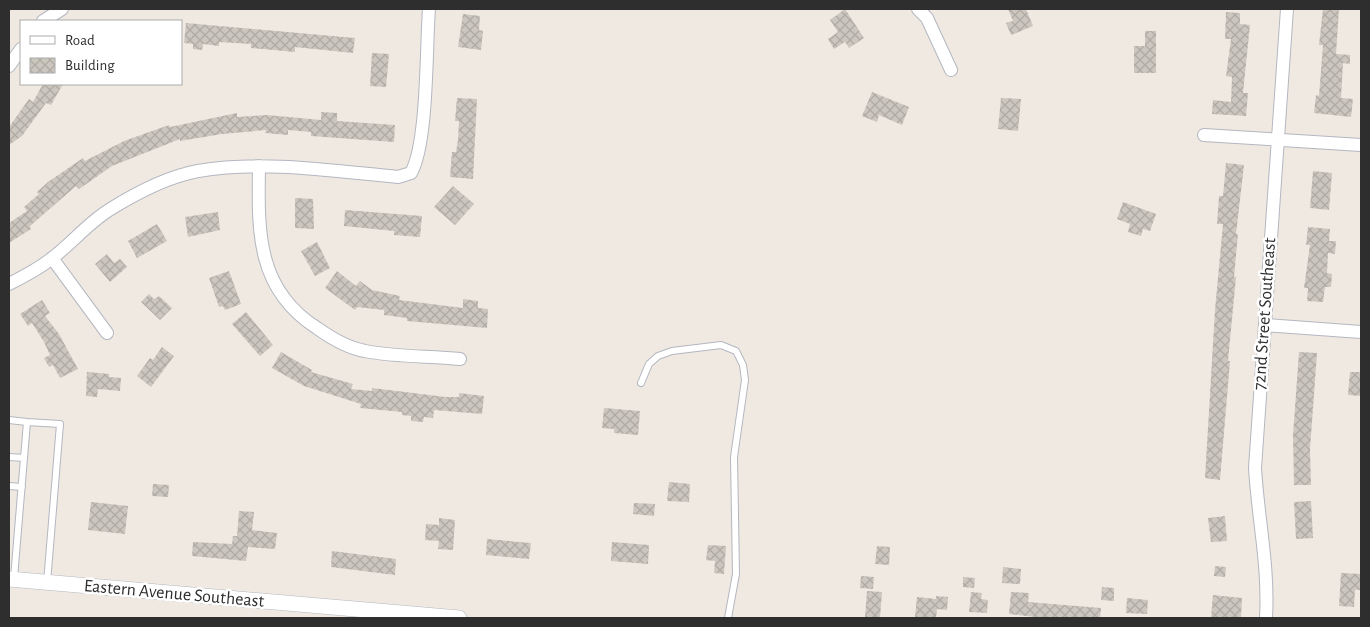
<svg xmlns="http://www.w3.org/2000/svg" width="1370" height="627" viewBox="0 0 1370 627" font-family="'Alegreya Sans',sans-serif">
<defs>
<pattern id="building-cross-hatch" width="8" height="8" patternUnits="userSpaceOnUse" patternTransform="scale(1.25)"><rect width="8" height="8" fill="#cbc7bf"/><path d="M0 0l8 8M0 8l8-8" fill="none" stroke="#afaba4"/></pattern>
</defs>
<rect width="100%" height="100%" fill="#efe9e1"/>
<!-- building -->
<path fill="url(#building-cross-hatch)" d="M845 9 864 38 849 48 845 42 834 49 828 39 838 32 830 20Z
M1008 9H1026L1033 26 1011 35 1006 23 1013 21Z
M1323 9H1339L1336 54 1350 55V64L1343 63 1341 98 1353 99 1351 117 1314 113 1316 95 1319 96 1323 45H1319Z
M1226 12 1240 13V24L1250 25 1243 93H1248L1246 116 1212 114 1213 100 1231 102 1232 77 1226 76 1231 39H1225Z
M463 14 480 16 479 30 483 31 481 50 458 47Z
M186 23 355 38 353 53 295 47V52L251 48V44L219 42V46L203 44 202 50 193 49V44L184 43Z
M1145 31H1156V73H1134V46H1145Z
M372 53 389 54 386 87 370 86Z
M43 84H63L51 105 46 103 22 136 9 145V127L29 99 33 102Z
M872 92 909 107 902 125 879 115 877 122 862 116Z
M457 98 477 99 473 179 450 177 452 152H456L458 140 459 121H455Z
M1001 98 1021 99 1018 131 998 129Z
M321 112 337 113V121L395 125 394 142 311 136V132L288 130V135L265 133 266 130 222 134 180 141V139L112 166 79 189 76 186 30 226 31 229 9 243V223L27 211 24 207 39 194 37 192 48 182 83 158 85 161 124 141 169 125 170 127 237 113V117L267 115 321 120Z
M1226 163 1244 165 1236 234H1238L1234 277H1236L1228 361H1230L1220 480 1205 478 1215 310 1223 224H1217L1219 196H1223Z
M1313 171 1332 173 1329 210 1310 208Z
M453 186 474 204 455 225 434 207Z
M295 198 313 199 314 229 295 228Z
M1123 202 1156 214 1150 231 1143 229 1141 236 1128 232 1130 224 1117 219Z
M345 210 422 216 420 237 394 235V231L344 226Z
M218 212 220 230 188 237 185 217Z
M157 224 167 241 137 258 128 241Z
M1308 227 1330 229 1329 241H1336L1335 254 1328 253 1327 273 1332 274 1331 287H1325L1323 302 1307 301 1308 288H1304L1310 245H1306Z
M317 242 330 268 315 276 301 251Z
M107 254 114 263 120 259 127 267 110 282 95 264Z
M229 271 241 304 225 310 223 306 219 307 209 278Z
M337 271 356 286 360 281 372 290 400 296 399 300 463 308V299L478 301V308L488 309 487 328 407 321V318L384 315V310L357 307 355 310 325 288Z
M149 294 154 299 159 296 172 308 160 320 141 302Z
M42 300 50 313 45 316 59 334 78 369 60 378 53 365 49 367 44 358 50 355 44 342 32 323 28 326 20 314Z
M246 312 273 345 260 356 232 324Z
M162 347 174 356 151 387 137 376 150 358 153 360Z
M281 352 312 370 311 372 353 384 351 389 372 391V388L446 397H459V393L484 396 482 414 434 410 433 418 424 417 423 422 411 421V416L402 415V412L360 408 361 404 304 386 272 368Z
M1299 352 1317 353 1310 449 1311 485H1294L1293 435Z
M87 372 109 374V377L121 378 120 391 98 389 97 397 86 396Z
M1350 372H1361V396L1348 395Z
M604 408 640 411 638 435 614 433V429L602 428Z
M669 482 690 484 689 502 667 501Z
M153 484 169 485 168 497 152 496Z
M1311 501 1313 538 1296 539 1294 502Z
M91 502 128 506 125 534 88 530Z
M634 503 655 504 654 516 633 514Z
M239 511 254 512 252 530 277 533 275 549 248 547 246 561 192 556 193 542 232 544 233 536H237Z
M1225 516 1227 541 1211 542 1208 518Z
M439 518 455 520 453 550 438 549 439 541 425 540 426 524 439 525Z
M487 539 531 543 529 559 486 555Z
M612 542 649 545 648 564 611 561Z
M708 545 726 546 724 574 714 573 715 561 706 560Z
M877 546 890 547 889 565 875 564Z
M332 551 396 559 395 575 331 567Z
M1215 566 1226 567 1225 577 1214 576Z
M1003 567 1021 569 1020 584 1002 583Z
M1341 573 1361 574V590H1355L1354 607 1339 606Z
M861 576 874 577 873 589 860 588Z
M963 577 975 578 974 588 963 587Z
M1102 587 1114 588V601L1101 600Z
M867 591 882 592 880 618 865 617Z
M971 592 982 593 981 599 988 600 987 613 969 612Z
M1011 592 1029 593 1028 602 1101 608 1100 618H1044L1009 614Z
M1213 595 1242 598 1241 618H1211Z
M936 596 948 597 947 610 937 609 936 618 915 617 917 597 936 599Z
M1127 598 1148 600 1147 614 1126 613Z"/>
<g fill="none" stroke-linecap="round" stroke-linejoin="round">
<defs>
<path id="service" d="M641 383 649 364 658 356 672 351 721 345 736 351 743 365 745 380 734 457 736 574 728 618
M9 420 27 422
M9 457 24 458
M9 486 22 487
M14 578 27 422 60 424 47 583"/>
<path id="minor" d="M918 9 927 18 951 70
M43 21 62 9
M9 66 21 49
M1204 135 1361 145
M259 166C258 231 256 289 317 328 331 338 348 348 365 351 395 357 429 356 460 359
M52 258 107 333
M9 284C23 277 38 269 51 259 71 244 87 224 109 210 136 193 166 177 198 171 264 160 333 171 398 177L411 173C428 143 426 47 429 9
M1265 325 1361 332
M1266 618C1269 566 1258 519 1255 468L1287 9"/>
<path id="tertiary" d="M9 579 459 618"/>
</defs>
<!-- service casing -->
<use href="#service" stroke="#b4b7c1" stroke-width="8"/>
<!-- minor casing -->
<use href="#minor" stroke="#b4b7c1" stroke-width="14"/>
<!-- tertiary casing -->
<use href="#tertiary" stroke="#b4b7c1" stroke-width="16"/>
<!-- service -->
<use href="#service" stroke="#fff" stroke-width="6"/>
<!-- minor -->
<use href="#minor" stroke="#fff" stroke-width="12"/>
<!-- tertiary -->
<use href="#tertiary" stroke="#fff" stroke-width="15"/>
</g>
<g text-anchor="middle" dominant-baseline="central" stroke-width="5" stroke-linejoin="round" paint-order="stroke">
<!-- street labels -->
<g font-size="18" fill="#2e2e2e" stroke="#fff">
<text transform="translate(1265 314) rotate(-86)">72nd Street Southeast</text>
<text transform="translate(174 594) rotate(5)">Eastern Avenue Southeast</text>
</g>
</g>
<!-- border -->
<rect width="1370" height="627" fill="none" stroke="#2e2e2e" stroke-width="20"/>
<!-- legend -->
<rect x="20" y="20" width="162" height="65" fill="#ffffff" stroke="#ababab"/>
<rect x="30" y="36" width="25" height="8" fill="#ffffff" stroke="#ababab"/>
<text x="65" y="45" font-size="15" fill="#2e2e2e">Road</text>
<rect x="30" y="58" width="25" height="15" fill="url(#building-cross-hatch)" stroke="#ababab"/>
<text x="65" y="70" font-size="15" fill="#2e2e2e">Building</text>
</svg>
